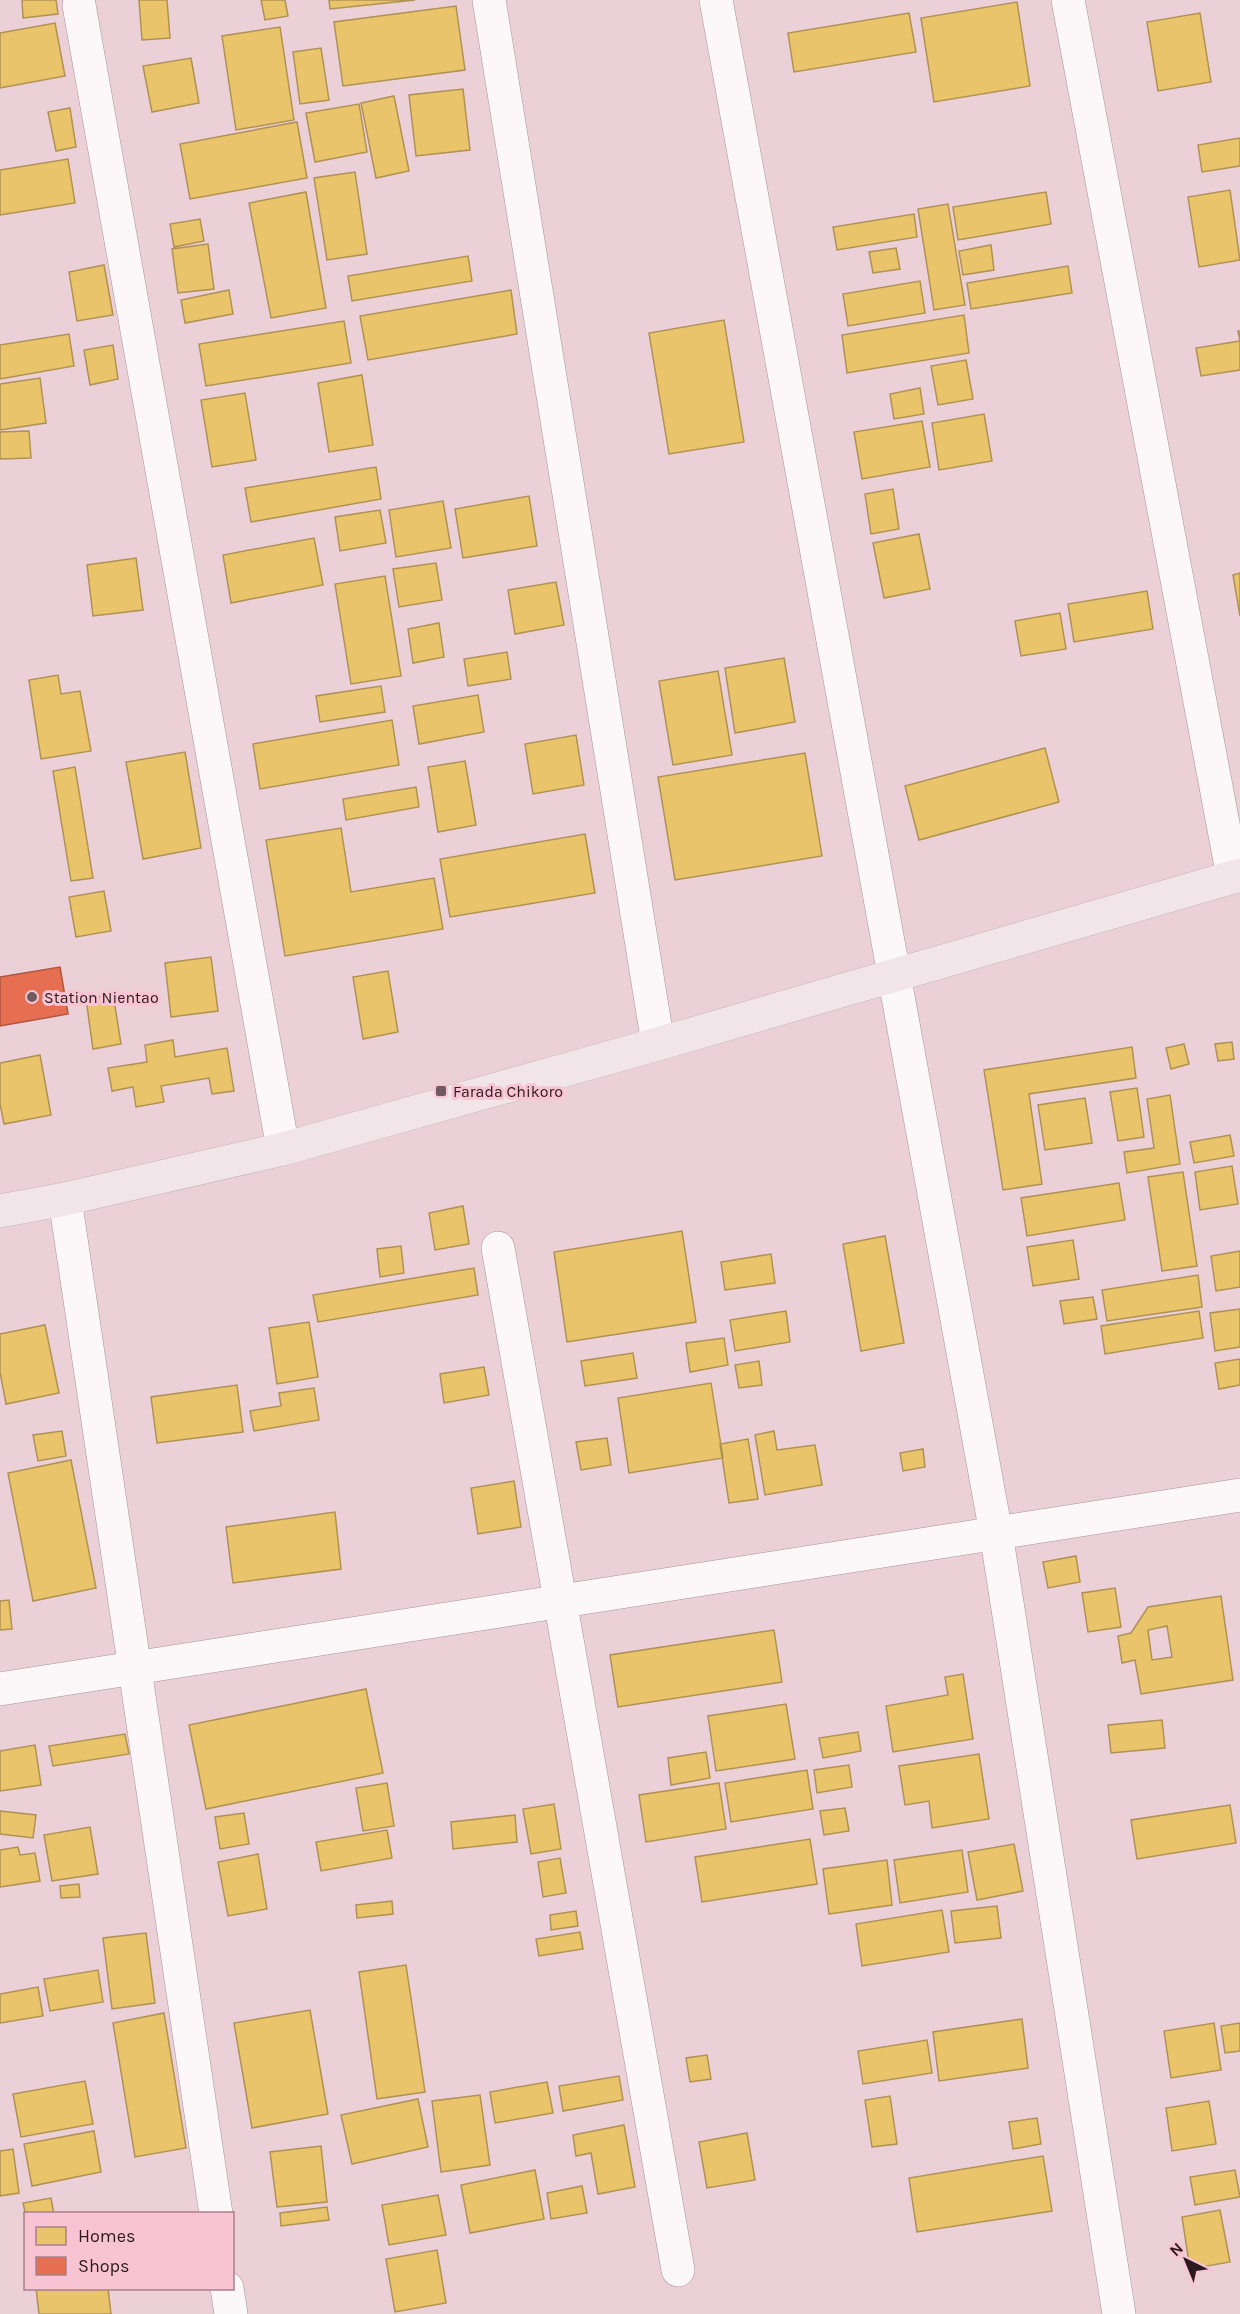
<svg xmlns="http://www.w3.org/2000/svg" width="1240" height="2314" viewBox="0 0 1240 2314" font-family="Karla,sans-serif">
<rect width="100%" height="100%" fill="#ecd0d8"/>
<!-- homes -->
<path fill="#e9c46a" stroke="#b09154" stroke-width="1.5" fill-rule="evenodd" d="M22 0H56L58 14 23 18Z
M139 0H167L170 38 142 40Z
M261 0H285L288 16 265 20Z
M329 0H415L330 9Z
M1017 2 1030 86 934 102 921 18Z
M456 6 465 70 343 86 334 22Z
M909 13 916 52 794 72 788 33Z
M1200 13 1211 82 1158 91 1147 22Z
M55 23 65 76 0 88V33Z
M280 27 294 120 236 130 222 36Z
M321 48 329 100 300 104 293 52Z
M191 58 199 103 152 112 143 66Z
M463 89 470 150 416 156 409 95Z
M394 96 409 171 376 178 361 103Z
M359 104 367 152 315 162 306 113Z
M70 108 76 147 56 151 48 112Z
M297 122 307 178 190 199 180 144Z
M1240 138V166L1202 172 1198 145Z
M68 159 75 203 0 215V170Z
M355 172 367 254 327 260 314 178Z
M1230 190 1240 260 1199 267 1188 197Z
M306 192 326 308 271 318 249 203Z
M1046 192 1051 224 958 240 953 207Z
M948 204 965 305 934 310 918 209Z
M914 214 917 237 837 250 833 227Z
M200 219 204 241 174 247 170 224Z
M208 244 214 289 178 293 172 249Z
M991 245 994 270 963 275 959 251Z
M896 248 900 269 873 273 869 252Z
M468 256 472 281 352 301 348 276Z
M104 265 113 315 77 321 69 272Z
M1068 266 1072 293 971 309 967 283Z
M920 281 925 313 848 326 843 294Z
M229 290 233 314 185 323 181 300Z
M511 290 517 334 368 360 360 316Z
M964 315 969 353 847 373 842 335Z
M724 320 744 442 669 454 649 333Z
M344 321 351 363 206 386 199 344Z
M1238 331H1240V370L1201 376 1196 348 1240 341Z
M69 334 74 366 0 379V345Z
M113 345 118 379 90 385 84 350Z
M966 360 973 399 938 405 931 366Z
M362 375 373 445 329 452 318 383Z
M40 378 46 423 0 430V384Z
M920 388 924 414 894 419 890 394Z
M245 393 256 460 212 467 201 400Z
M984 414 992 461 939 470 932 423Z
M922 421 930 467 862 479 854 432Z
M29 431 31 458 0 459V432Z
M376 467 381 499 251 522 245 488Z
M893 489 899 529 871 534 865 494Z
M529 496 537 546 463 558 455 509Z
M443 501 451 548 396 557 389 510Z
M380 510 386 543 340 551 335 517Z
M919 534 930 589 884 598 873 543Z
M314 538 323 585 231 603 223 555Z
M136 558 143 610 93 616 87 565Z
M436 563 442 600 399 607 393 569Z
M1240 573V616L1233 575Z
M385 576 401 676 351 684 335 584Z
M556 582 564 625 515 634 508 590Z
M1147 591 1153 629 1074 642 1068 604Z
M1060 613 1066 649 1021 656 1015 621Z
M439 623 444 657 413 663 408 629Z
M507 652 511 679 468 686 464 659Z
M784 658 795 722 735 733 725 668Z
M718 671 732 755 673 765 659 681Z
M58 675 61 694 80 691 91 751 41 759 29 680Z
M381 686 385 712 320 722 316 696Z
M478 695 484 732 419 744 413 706Z
M392 720 399 765 260 789 253 744Z
M576 735 584 785 533 794 525 744Z
M1045 748 1059 802 919 840 905 786Z
M185 752 201 848 143 859 126 762Z
M805 753 822 856 675 880 658 777Z
M465 761 476 825 438 832 428 767Z
M75 767 93 878 71 881 53 771Z
M416 787 419 807 346 820 343 799Z
M341 828 351 892 434 878 443 929 285 956 266 840Z
M585 834 595 893 450 917 440 859Z
M104 891 111 931 76 937 69 897Z
M211 957 218 1011 171 1017 165 963Z
M388 971 398 1032 363 1039 353 977Z
M113 994 121 1044 93 1049 86 999Z
M173 1040 175 1057 227 1048 234 1091 212 1094 209 1078 161 1086 164 1102 136 1107 133 1087 112 1091 108 1068 147 1062 145 1045Z
M1232 1042 1234 1059 1218 1061 1215 1044Z
M1184 1044 1189 1064 1171 1069 1166 1048Z
M1132 1047 1136 1078 1029 1094 1042 1184 1003 1190 984 1070Z
M40 1055 51 1115 4 1124 0 1104V1063Z
M1137 1088 1144 1137 1118 1141 1110 1092Z
M1170 1095 1180 1164 1127 1173 1124 1152 1154 1148 1147 1099Z
M1085 1098 1092 1143 1045 1150 1038 1105Z
M1230 1135 1234 1156 1194 1163 1190 1142Z
M1232 1166 1238 1204 1200 1210 1195 1172Z
M1183 1172 1197 1266 1162 1271 1148 1177Z
M1119 1183 1125 1220 1027 1236 1021 1198Z
M463 1206 469 1244 435 1250 429 1213Z
M682 1231 696 1322 567 1342 554 1252Z
M885 1236 904 1343 861 1351 843 1244Z
M1073 1240 1079 1279 1033 1286 1027 1247Z
M401 1246 404 1273 380 1277 377 1249Z
M1240 1251V1287L1216 1291 1211 1256Z
M771 1254 775 1283 725 1290 721 1262Z
M474 1268 478 1295 318 1322 313 1295Z
M1198 1275 1202 1307 1107 1321 1102 1290Z
M1093 1297 1097 1319 1064 1324 1060 1301Z
M1240 1309V1347L1215 1351 1210 1313Z
M786 1311 790 1342 735 1351 730 1320Z
M1199 1311 1203 1338 1105 1354 1101 1326Z
M309 1322 318 1377 277 1384 269 1328Z
M45 1325 59 1393 6 1404 0 1372V1334Z
M724 1338 728 1365 690 1372 686 1343Z
M633 1353 637 1378 585 1386 581 1361Z
M1240 1359V1385L1219 1389 1215 1363Z
M759 1361 762 1385 739 1388 735 1365Z
M484 1367 489 1395 444 1403 440 1374Z
M711 1383 723 1458 629 1473 618 1398Z
M237 1385 243 1432 157 1443 151 1397Z
M314 1388 319 1420 254 1431 250 1411 281 1406 279 1393Z
M62 1431 66 1456 38 1461 33 1435Z
M774 1431 777 1450 815 1445 822 1485 765 1495 755 1435Z
M607 1438 611 1465 581 1470 576 1442Z
M748 1439 758 1499 729 1503 720 1444Z
M923 1449 925 1467 903 1471 900 1453Z
M71 1460 96 1588 33 1601 8 1473Z
M514 1481 521 1527 478 1534 471 1488Z
M335 1512 341 1569 233 1583 226 1527Z
M1076 1556 1080 1582 1048 1588 1043 1562Z
M1115 1588 1121 1627 1088 1632 1082 1593Z
M1221 1596 1233 1680 1141 1694 1135 1660 1122 1663 1118 1636 1131 1633 1148 1607ZM1167 1626 1172 1657 1152 1660 1148 1630Z
M9 1600 12 1629 0 1630V1601Z
M774 1630 782 1682 618 1707 610 1655Z
M963 1674 973 1739 893 1752 886 1706 948 1695 945 1677Z
M366 1689 383 1773 206 1809 189 1725Z
M786 1704 795 1759 716 1771 708 1716Z
M1162 1720 1165 1748 1111 1753 1108 1725Z
M858 1732 861 1751 823 1758 819 1738Z
M125 1734 129 1754 53 1766 49 1746Z
M35 1745 41 1785 0 1791V1751Z
M706 1752 710 1778 671 1785 668 1758Z
M979 1754 989 1819 932 1828 929 1801 905 1805 899 1766Z
M849 1765 852 1787 817 1793 814 1770Z
M807 1770 813 1809 731 1822 725 1783Z
M387 1783 394 1826 363 1831 356 1788Z
M719 1783 726 1829 646 1842 639 1795Z
M554 1804 561 1849 531 1854 523 1809Z
M1230 1805 1236 1843 1137 1859 1131 1820Z
M845 1808 849 1831 824 1835 820 1811Z
M0 1811 36 1815 33 1838 0 1834Z
M244 1813 249 1844 220 1849 215 1817Z
M515 1815 517 1842 453 1849 451 1822Z
M90 1827 98 1874 52 1881 44 1835Z
M387 1830 392 1858 321 1871 316 1842Z
M810 1839 817 1884 702 1902 695 1857Z
M1014 1844 1023 1891 977 1900 968 1852Z
M18 1847 20 1855 35 1853 40 1881 0 1887V1850Z
M962 1850 968 1892 900 1903 894 1860Z
M258 1854 267 1909 228 1916 218 1862Z
M560 1858 566 1893 543 1897 538 1862Z
M887 1860 892 1905 829 1914 823 1869Z
M79 1884 80 1897 61 1898 60 1886Z
M392 1901 393 1914 357 1918 356 1905Z
M997 1906 1001 1938 955 1943 951 1911Z
M942 1910 949 1952 862 1966 856 1924Z
M576 1911 578 1926 551 1930 550 1915Z
M580 1932 583 1949 539 1956 536 1939Z
M146 1933 155 2003 112 2009 103 1938Z
M406 1965 425 2092 377 2099 359 1972Z
M98 1970 103 2002 50 2011 44 1979Z
M38 1987 43 2016 0 2023V1994Z
M310 2010 328 2114 252 2128 234 2023Z
M164 2013 186 2148 135 2157 113 2023Z
M1022 2019 1028 2068 939 2081 933 2032Z
M1214 2023 1221 2070 1171 2078 1164 2031Z
M1240 2023V2051L1225 2053 1221 2026Z
M927 2040 932 2073 863 2084 858 2051Z
M707 2055 711 2079 690 2082 686 2058Z
M619 2076 623 2100 563 2111 559 2086Z
M85 2081 93 2124 21 2137 13 2094Z
M547 2082 553 2113 495 2123 490 2092Z
M480 2095 490 2165 441 2172 432 2101Z
M890 2096 897 2144 872 2147 865 2100Z
M418 2099 428 2147 352 2164 341 2115Z
M1209 2101 1216 2144 1172 2151 1166 2108Z
M1037 2118 1041 2144 1013 2149 1009 2122Z
M624 2125 635 2187 598 2194 591 2153 576 2156 573 2135Z
M94 2131 101 2172 32 2186 24 2144Z
M747 2133 755 2180 707 2188 699 2142Z
M321 2146 327 2202 277 2207 270 2152Z
M13 2149 19 2193 0 2196V2151Z
M1043 2156 1052 2211 917 2232 909 2178Z
M535 2170 544 2219 470 2233 461 2185Z
M1235 2170 1240 2197 1195 2205 1190 2177Z
M582 2186 587 2213 551 2219 547 2193Z
M438 2195 446 2235 389 2245 382 2205Z
M51 2198 54 2214H26V2216L23 2203Z
M327 2207 329 2220 281 2226 280 2213Z
M1220 2210 1230 2262 1190 2269 1182 2217Z
M437 2250 446 2303 395 2312 386 2259Z
M36 2288H108L111 2314H39Z"/>
<!-- shops -->
<path fill="#e76f51" stroke="#af5642" stroke-width="1.5" d="M60 967 68 1014 0 1026V977Z"/>
<g fill="none" stroke-linecap="round" stroke-linejoin="round">
<defs>
<path id="street" d="M489 0 658 1044
M716 0 996 1533 1119 2314
M1068 0 1233 877
M79 5 283 1149
M65 1199 216 2214
M498 1248 678 2270
M0 1689 1240 1495
M227 2288 231 2314"/>
<path id="highway" d="M0 1211 65 1199 283 1149 658 1044 1240 875"/>
</defs>
<!-- street casing -->
<use href="#street" stroke="#a79299" stroke-width="34"/>
<!-- highway casing -->
<use href="#highway" stroke="#c1b4b8" stroke-width="34"/>
<!-- street -->
<use href="#street" stroke="#fcf8f9" stroke-width="33"/>
<!-- highway -->
<use href="#highway" stroke="#f2e5e9" stroke-width="33"/>
</g>
<!-- markers -->
<g fill="#6f5a60" stroke="#f8c4d4" stroke-width="2">
<circle cx="32" cy="997" r="6"/>
<rect x="435" y="1085" width="12" height="12" rx="3"/>
</g>
<g text-anchor="middle" dominant-baseline="central" stroke-width="6" stroke-linejoin="round" paint-order="stroke">
<!-- poi labels -->
<g font-size="16" fill="#2c1a20" stroke="#f8c4d4" text-anchor="start">
<text x="44" y="997">Station Nientao</text>
<text x="453" y="1091">Farada Chikoro</text>
</g>
</g>
<!-- legend -->
<rect x="24" y="2212" width="210" height="78" fill="#f8c4d4" stroke="#a6808c" stroke-width="1.5"/>
<rect x="36" y="2227" width="30" height="18" fill="#e9c46a" stroke="#a6808c" stroke-width="1.5"/>
<text x="78" y="2242" font-size="18" fill="#2c1a20">Homes</text>
<rect x="36" y="2257" width="30" height="18" fill="#e76f51" stroke="#a6808c" stroke-width="1.5"/>
<text x="78" y="2272" font-size="18" fill="#2c1a20">Shops</text>
<!-- north arrow -->
<g transform="translate(1186 2260) rotate(317)" stroke="#f8c4d4" stroke-width="4.5" paint-order="stroke">
<path d="M0-4.5L10 22L0 15L-10 22Z" fill="#2c1a20"/>
<text y="-9" font-size="16" font-weight="bold" text-anchor="middle" fill="#2c1a20">N</text>
</g>
</svg>
